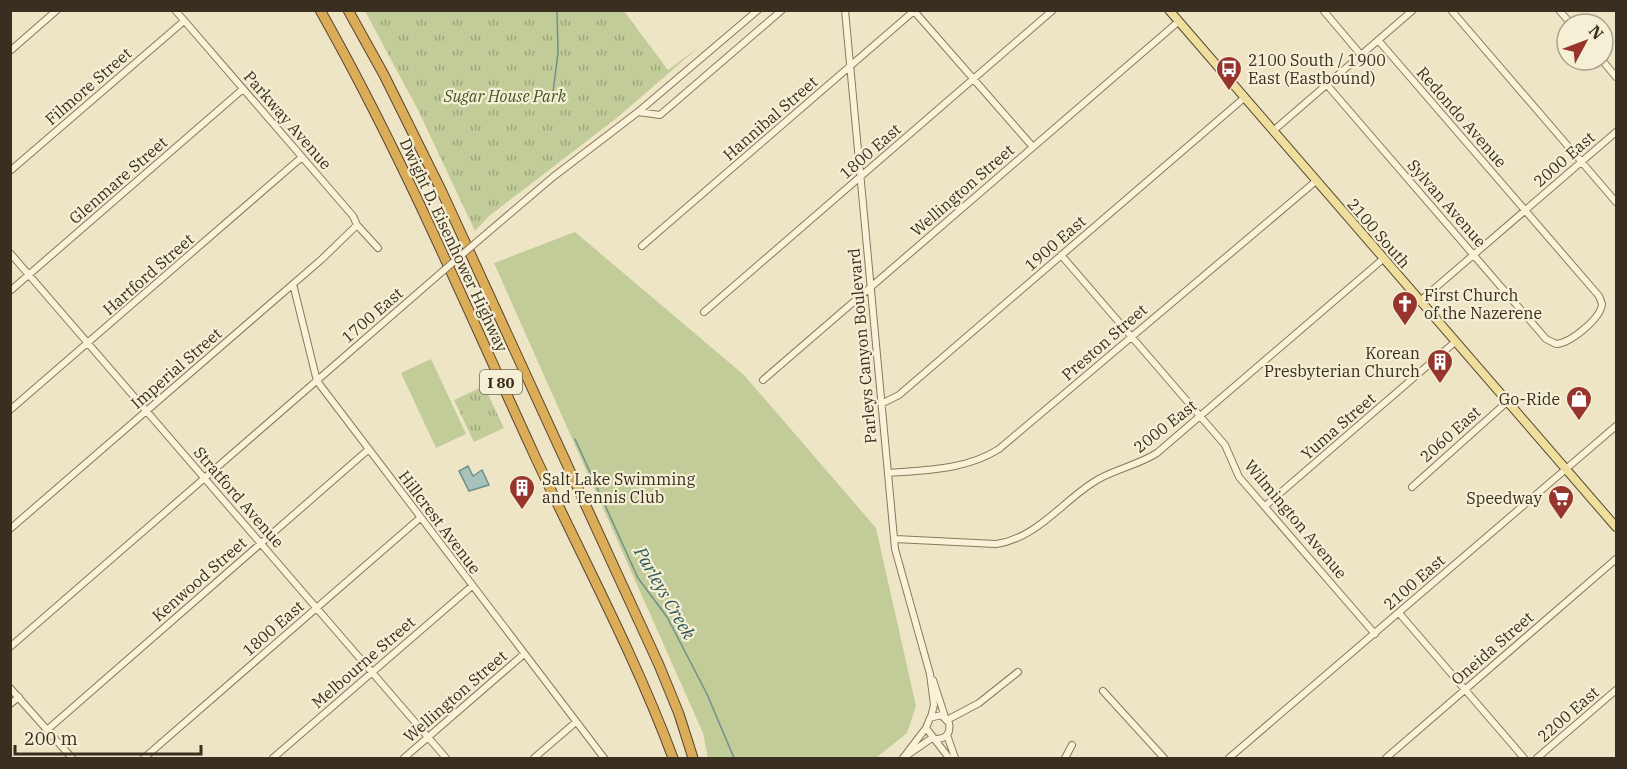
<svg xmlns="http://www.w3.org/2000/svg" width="1627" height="769" viewBox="0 0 1627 769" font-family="'IBM Plex Serif',serif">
<defs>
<pattern id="park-tufts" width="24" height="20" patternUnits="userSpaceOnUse" patternTransform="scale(1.5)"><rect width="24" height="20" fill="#c2cc99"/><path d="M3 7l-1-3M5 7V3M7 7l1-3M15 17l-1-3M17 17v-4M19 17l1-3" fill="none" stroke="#9fa67c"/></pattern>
</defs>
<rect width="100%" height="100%" fill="#eee5c6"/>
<!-- green -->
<path fill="#c2cc99" d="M575 232 744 375 876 528 916 706 907 733 876 758H708L703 733 494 263Z
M431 359 466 434 436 448 401 373Z"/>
<!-- park -->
<path fill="url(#park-tufts)" d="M365 11H624L668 70 700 46 618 117 489 216 475 231 418 110Z
M484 386 504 428 474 442 454 400Z"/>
<!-- water -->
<path fill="#a7c1bc" stroke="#6e908a" stroke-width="1.5" d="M468 466 473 476 482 470 489 485 469 491 459 471Z"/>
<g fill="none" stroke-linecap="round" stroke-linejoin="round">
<!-- stream -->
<path stroke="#6e908a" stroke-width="1.5" d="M552 100 558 53 557 10
M575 439 638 578 667 617 707 694 734 758"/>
<defs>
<path id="minor" d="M175 10 353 216 357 225 378 248
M845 10 895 549 930 674 934 705 931 717
M1323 10 1361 55
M1451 10 1616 202
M1559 10 1571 24
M914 11 1033 147
M10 51 57 10
M1602 60 1616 77
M1327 85 1546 339 1556 344C1571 343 1601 318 1602 304L1599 296 1378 40
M638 112 660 115 782 10
M1273 131 1413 10
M10 171 184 21
M479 240 553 177 638 112 758 10
M642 246 915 10
M10 253 446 758
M1061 255 1225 445 1239 477 1375 634
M293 284 317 381 604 758
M10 291 243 89
M1420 301 1616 132
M704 312 1053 10
M763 380 1178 22
M881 404 899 395 1244 98
M10 410 302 157
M888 473C926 470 966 470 999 449L1316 181
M1412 487 1507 402
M1265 506 1455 342
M10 529 322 259 357 225
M895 539 996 544C1038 538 1063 500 1097 480 1116 469 1138 465 1157 453L1383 259
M1399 613 1524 758
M10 647 443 271
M933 680 945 717
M10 688 72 758
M1103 691 1164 758
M10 704 19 697
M947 720 979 703 1018 672
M47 730 369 449
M947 735 955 758
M936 739C946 739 951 733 949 723L941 715 930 718 926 728 949 758
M144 758 420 518
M273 758 472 586
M404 758 524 654
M534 758 576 722
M903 758 926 728
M903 758 932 738
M1065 758 1072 745
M1229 758 1616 426
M1386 758 1616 559
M1537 758 1616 690"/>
<path id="major" d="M1169 10 1616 527"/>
<path id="highway" d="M320 10C401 153 465 304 533 452 580 554 634 653 673 758
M348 10 384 75 442 192 659 665 679 714 693 758"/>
</defs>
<!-- minor casing -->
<use href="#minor" stroke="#89785b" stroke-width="8"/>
<!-- major casing -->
<use href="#major" stroke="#574530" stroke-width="10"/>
<!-- highway casing -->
<use href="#highway" stroke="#574530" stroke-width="11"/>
<!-- minor -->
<use href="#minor" stroke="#f9f2d9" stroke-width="6"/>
<!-- major -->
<use href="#major" stroke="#f0de9e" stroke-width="8"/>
<!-- highway -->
<use href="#highway" stroke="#dcad58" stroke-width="9"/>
<defs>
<path id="minor-bridge" d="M443 271 479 240"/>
</defs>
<!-- minor-bridge casing -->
<use href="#minor-bridge" stroke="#89785b" stroke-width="8" stroke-linecap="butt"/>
<!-- minor-bridge -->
<use href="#minor-bridge" stroke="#f9f2d9" stroke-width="6"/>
</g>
<!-- icons -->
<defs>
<symbol id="bus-pin" viewBox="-11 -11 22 30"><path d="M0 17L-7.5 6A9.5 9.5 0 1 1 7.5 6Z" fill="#97352c" stroke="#f5efd5"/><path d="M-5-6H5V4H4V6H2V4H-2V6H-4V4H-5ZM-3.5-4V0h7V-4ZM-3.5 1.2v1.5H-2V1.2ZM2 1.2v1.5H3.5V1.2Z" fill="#fff"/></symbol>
<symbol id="church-pin" viewBox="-11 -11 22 30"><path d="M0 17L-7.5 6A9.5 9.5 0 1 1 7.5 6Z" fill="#97352c" stroke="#f5efd5"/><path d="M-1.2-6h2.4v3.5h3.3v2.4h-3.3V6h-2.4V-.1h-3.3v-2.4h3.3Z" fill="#fff"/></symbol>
<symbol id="building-pin" viewBox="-11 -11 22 30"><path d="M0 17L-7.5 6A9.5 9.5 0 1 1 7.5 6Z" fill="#97352c" stroke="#f5efd5"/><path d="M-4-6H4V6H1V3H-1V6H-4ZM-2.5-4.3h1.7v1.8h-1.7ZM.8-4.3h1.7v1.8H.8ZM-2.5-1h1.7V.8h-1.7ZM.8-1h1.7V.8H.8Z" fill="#fff"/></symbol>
<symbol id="shop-pin" viewBox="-11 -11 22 30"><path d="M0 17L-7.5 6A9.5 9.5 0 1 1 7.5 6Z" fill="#97352c" stroke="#f5efd5"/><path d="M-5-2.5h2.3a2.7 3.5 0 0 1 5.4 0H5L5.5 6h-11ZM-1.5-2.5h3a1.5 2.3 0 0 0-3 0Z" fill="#fff"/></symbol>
<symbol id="supermarket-pin" viewBox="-11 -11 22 30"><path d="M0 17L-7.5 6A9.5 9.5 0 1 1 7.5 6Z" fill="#97352c" stroke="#f5efd5"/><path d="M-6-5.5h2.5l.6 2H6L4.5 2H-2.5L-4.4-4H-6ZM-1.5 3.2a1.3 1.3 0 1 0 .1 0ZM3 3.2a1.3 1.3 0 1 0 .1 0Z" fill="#fff"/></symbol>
</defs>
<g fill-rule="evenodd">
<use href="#bus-pin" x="1214" y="54" width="30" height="40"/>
<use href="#church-pin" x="1390" y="289" width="30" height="40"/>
<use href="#building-pin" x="1425" y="347" width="30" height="40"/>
<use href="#shop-pin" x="1564" y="384" width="30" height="40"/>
<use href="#building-pin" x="507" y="473" width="30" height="40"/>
<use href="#supermarket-pin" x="1546" y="483" width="30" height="40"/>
</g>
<g text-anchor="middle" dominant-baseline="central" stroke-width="4.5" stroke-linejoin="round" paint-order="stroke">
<!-- shield labels -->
<rect fill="#f5efd5" stroke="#716856" stroke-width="1.5" x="480" y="370" width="42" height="24" rx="4.5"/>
<g font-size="15" font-weight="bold" fill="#392e1f">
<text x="501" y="382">I 80</text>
</g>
<!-- poi labels -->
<g font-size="16" fill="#392e1f" stroke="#f5efd5" text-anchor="start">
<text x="1248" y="60">2100 South / 1900<tspan x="1248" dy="18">East (Eastbound)</tspan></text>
<text x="1424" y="295">First Church<tspan x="1424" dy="18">of the Nazerene</tspan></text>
<text x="1420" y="353" text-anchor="end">Korean<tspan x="1420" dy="18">Presbyterian Church</tspan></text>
<text x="1560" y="399" text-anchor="end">Go-Ride</text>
<text x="542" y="479">Salt Lake Swimming<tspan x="542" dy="18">and Tennis Club</tspan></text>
<text x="1542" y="498" text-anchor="end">Speedway</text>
</g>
<!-- street labels -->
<g font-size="16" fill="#392e1f" stroke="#f5efd5">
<text transform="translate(88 86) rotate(-41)">Filmore Street</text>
<text transform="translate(1462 117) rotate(49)">Redondo Avenue</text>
<text transform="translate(770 118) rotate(-41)">Hannibal Street</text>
<text transform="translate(288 120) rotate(49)">Parkway Avenue</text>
<text transform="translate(870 151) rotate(-41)">1800 East</text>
<text transform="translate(1564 159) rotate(-41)">2000 East</text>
<text transform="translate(118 180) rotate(-41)">Glenmare Street</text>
<text transform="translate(962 190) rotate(-41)">Wellington Street</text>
<text transform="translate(1447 203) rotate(49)">Sylvan Avenue</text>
<text transform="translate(1379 233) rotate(49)">2100 South</text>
<text transform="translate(1055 243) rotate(-41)">1900 East</text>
<text transform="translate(454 245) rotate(65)">Dwight D. Eisenhower Highway</text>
<text transform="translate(148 274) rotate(-41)">Hartford Street</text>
<text transform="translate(372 315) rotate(-41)">1700 East</text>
<text transform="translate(1104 342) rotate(-41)">Preston Street</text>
<text transform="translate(862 346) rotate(-95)">Parleys Canyon Boulevard</text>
<text transform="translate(176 368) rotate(-41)">Imperial Street</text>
<text transform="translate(1165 426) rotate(-38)">2000 East</text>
<text transform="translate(1338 426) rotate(-41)">Yuma Street</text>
<text transform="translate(1450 434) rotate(-42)">2060 East</text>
<text transform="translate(239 497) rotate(49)">Stratford Avenue</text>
<text transform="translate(1296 519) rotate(50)">Wilmington Avenue</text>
<text transform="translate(440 522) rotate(53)">Hillcrest Avenue</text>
<text transform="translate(199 579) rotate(-41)">Kenwood Street</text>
<text transform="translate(1414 582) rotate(-41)">2100 East</text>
<text transform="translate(273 628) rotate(-41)">1800 East</text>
<text transform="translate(1492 648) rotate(-41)">Oneida Street</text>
<text transform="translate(363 662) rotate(-41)">Melbourne Street</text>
<text transform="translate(455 696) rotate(-41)">Wellington Street</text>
<text transform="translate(1568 714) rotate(-41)">2200 East</text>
</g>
<!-- park labels -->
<g font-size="16" font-style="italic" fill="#455626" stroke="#f5efd5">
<text x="505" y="96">Sugar House Park</text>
</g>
<!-- water labels -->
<g font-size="18" font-style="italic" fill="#2f5859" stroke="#f5efd5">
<text transform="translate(665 593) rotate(60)">Parleys Creek</text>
</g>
</g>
<!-- border -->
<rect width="1627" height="769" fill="none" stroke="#392e1f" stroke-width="24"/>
<!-- north arrow -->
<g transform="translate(1585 42) rotate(49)"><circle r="28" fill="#f5efd5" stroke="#aaa28c" stroke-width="1.5"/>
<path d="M0-4.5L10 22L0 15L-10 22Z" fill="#97352c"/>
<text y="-9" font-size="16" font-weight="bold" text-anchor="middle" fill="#392e1f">N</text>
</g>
<!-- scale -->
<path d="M15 745v9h186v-9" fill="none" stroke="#392e1f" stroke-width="3"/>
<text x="24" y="745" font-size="18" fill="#392e1f" stroke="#f5efd5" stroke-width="4.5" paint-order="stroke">200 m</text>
</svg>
